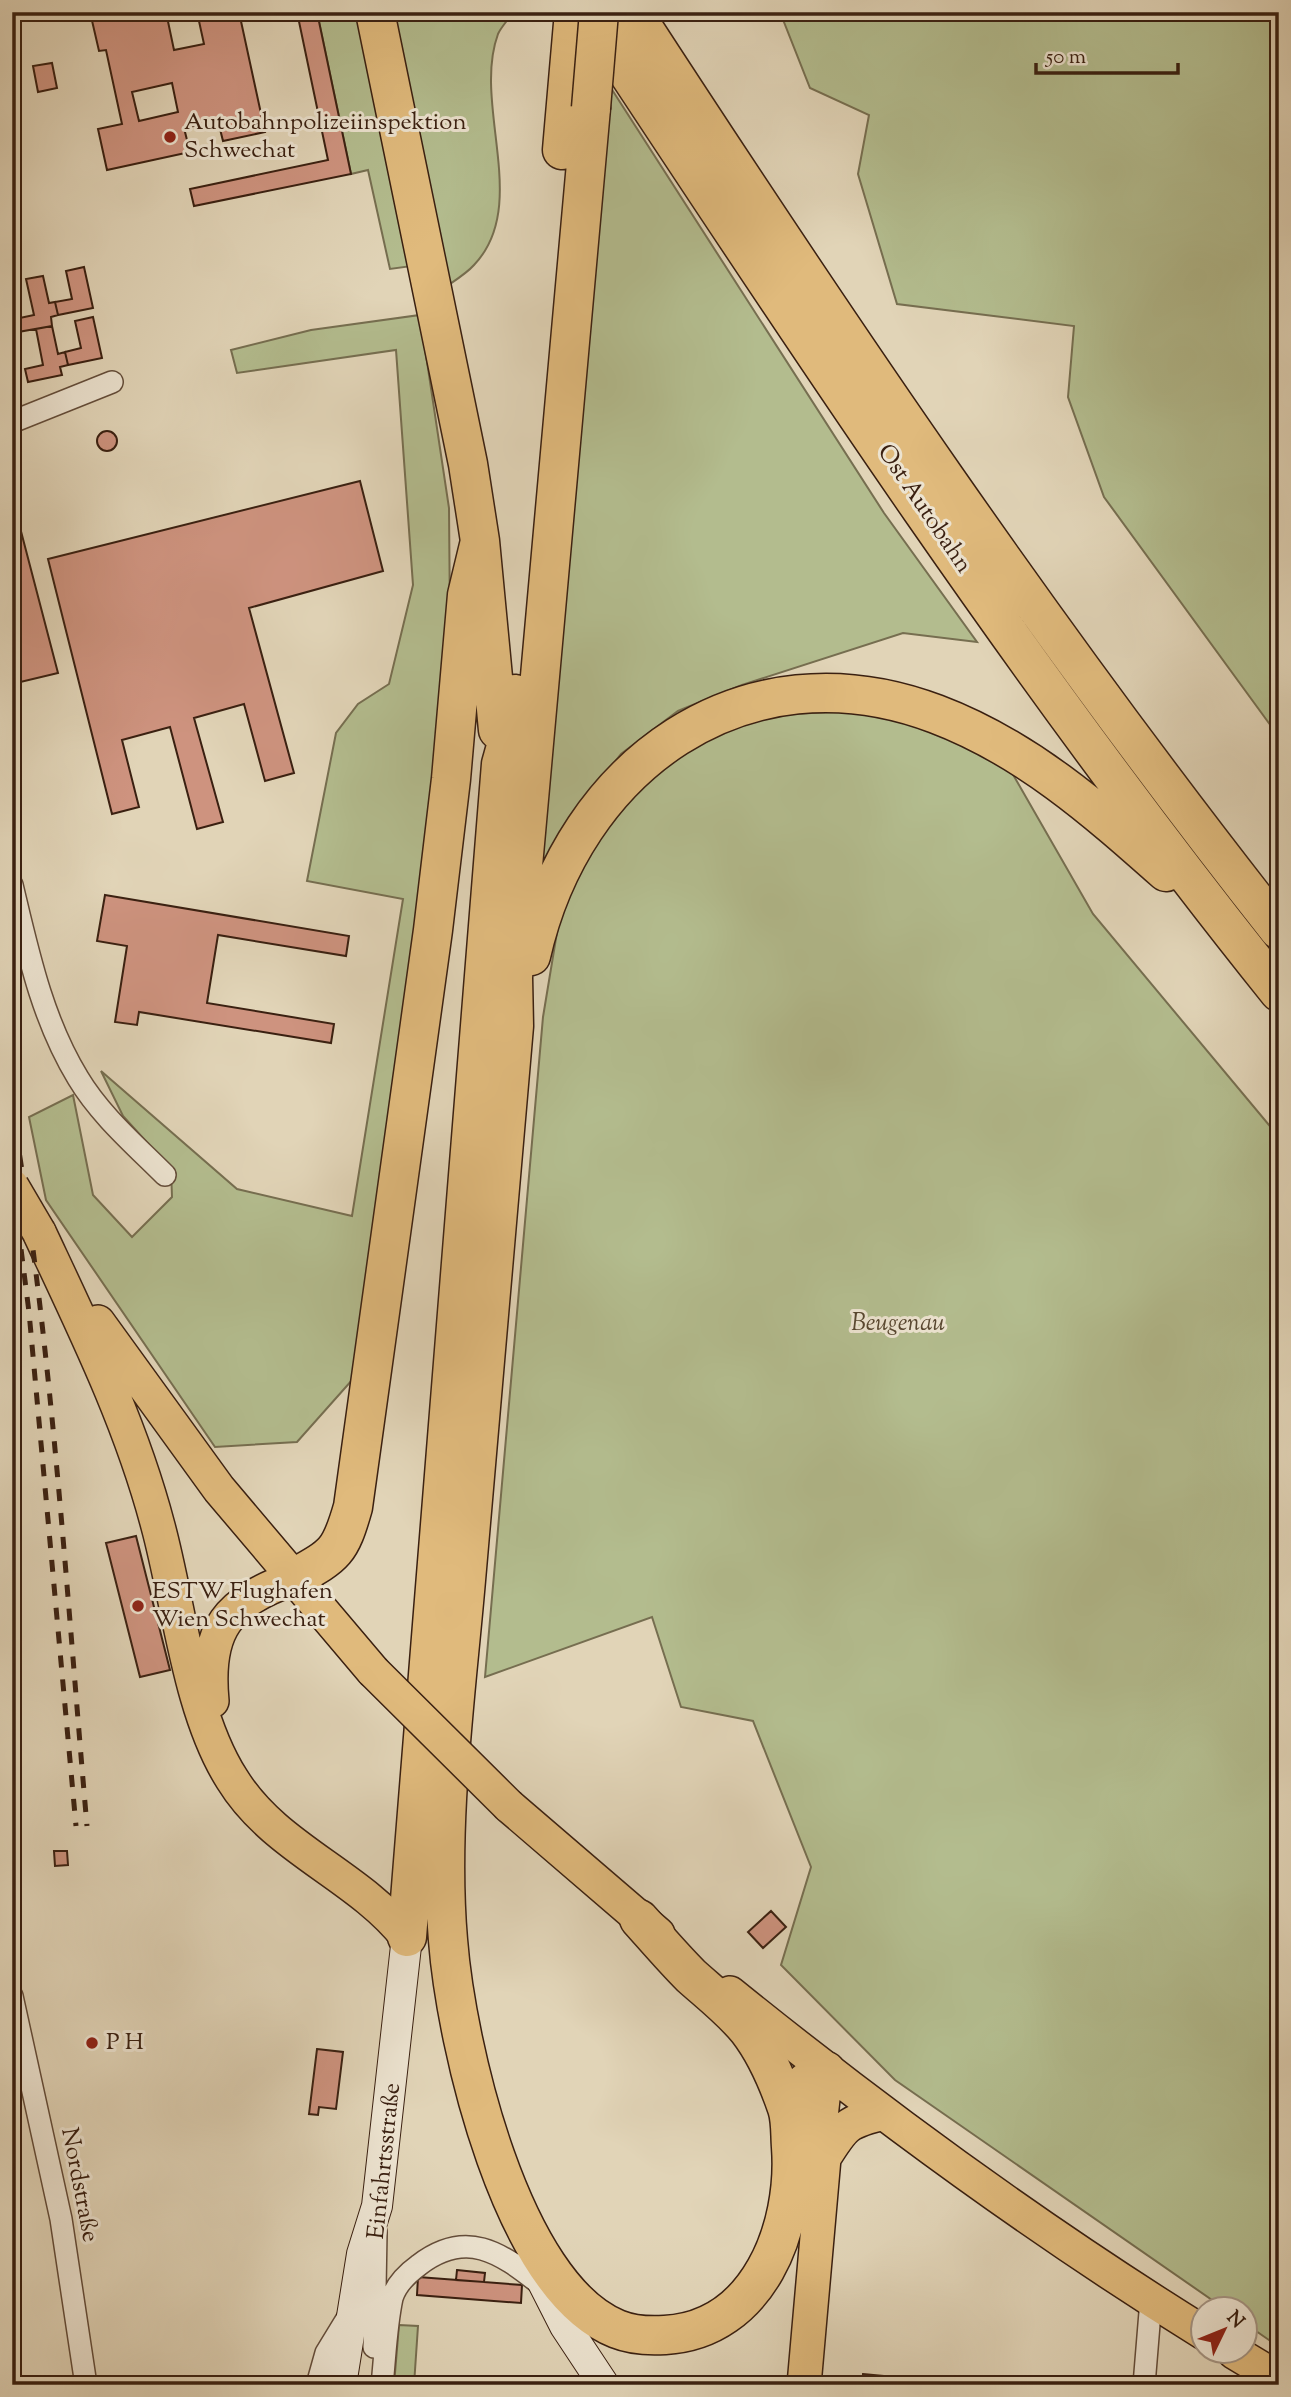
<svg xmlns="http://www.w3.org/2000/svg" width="1291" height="2397" viewBox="0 0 1291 2397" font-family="'Sorts Mill Goudy',serif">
<rect width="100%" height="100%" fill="#e1d4b7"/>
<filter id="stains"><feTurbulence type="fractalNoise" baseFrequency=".00286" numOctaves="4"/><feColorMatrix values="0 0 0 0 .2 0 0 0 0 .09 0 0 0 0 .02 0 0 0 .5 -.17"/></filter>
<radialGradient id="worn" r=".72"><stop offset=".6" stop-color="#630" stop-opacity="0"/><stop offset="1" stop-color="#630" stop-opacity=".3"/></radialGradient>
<!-- green -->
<path fill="#b3bc8e" stroke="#766e50" stroke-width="2" d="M317 12H361L412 266 390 269 368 170 351 174Z
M386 12H513C509 19 501 27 498 34 472 105 531 205 474 265 466 274 454 281 444 288Z
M780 12H1279V737L1104 497 1068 397 1074 326 897 304 858 174 869 115 810 88Z
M609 85 884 513 977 642 903 633 742 685 678 711 621 754 577 810 545 873 536 871Z
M420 315 449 508 450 623 442 741 353 1379 297 1442 215 1447 46 1200 29 1117 73 1095 93 1195 132 1237 172 1197 171 1169 123 1116 101 1071 237 1189 352 1216 403 899 307 881 336 733 358 704 389 684 413 585 396 350 237 373 231 350 311 330Z
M872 710 1003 757 1093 914 1279 1137V2347L1246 2324V2310L1225 2309 895 2080 781 1965 811 1867 753 1721 681 1707 652 1617 485 1677 543 1017 562 902 599 826 643 776 750 716Z
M399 2325 418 2326 414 2385H394Z"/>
<!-- building -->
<path fill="#ce937f" stroke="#3a2011" stroke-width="2" fill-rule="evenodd" d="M90 12H166L174 50 204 44 197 12H239L265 132 223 141 218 121 184 128 190 152 107 170 98 129 122 124 106 50 99 51ZM172 83 178 112 139 121 132 92Z
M297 12H317L351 174 194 206 190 189 328 160Z
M52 63 57 88 38 92 33 66Z
M84 267 93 308 58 315 55 302 72 299 66 271Z
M43 276 49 303 55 302 58 315 51 317 52 326 18 332 15 319 34 315 26 279Z
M93 317 102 358 68 365 65 352 81 348 75 321Z
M52 326 58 354 65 352 68 365 60 367 62 375 28 382 25 369 43 365 36 329Z
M97 441a10 10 0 1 1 20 0a10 10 0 1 1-20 0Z
M360 481 383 571 249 608 294 773 265 781 244 704 194 718 223 822 197 829 170 727 122 740 139 807 112 814 48 559Z
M17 516 58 673 12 684V517Z
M105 895 349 936 346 956 218 935 207 1003 334 1024 331 1043 139 1012 137 1025 115 1022 127 946 97 941Z
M136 1536 170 1670 140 1677 106 1543Z
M54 1851H67L68 1865 55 1866Z
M771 1911 786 1927 763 1948 748 1932Z
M317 2049 343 2052 336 2109 319 2107 318 2115 309 2114Z
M457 2270 485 2273 484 2282 456 2280Z
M418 2277 522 2285 521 2303 417 2295Z
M863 2374 925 2380V2385H862Z"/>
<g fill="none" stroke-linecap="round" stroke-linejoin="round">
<defs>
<path id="street" d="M12 422 112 382
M12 885C28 952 42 1019 78 1078 100 1115 135 1145 165 1175
M12 1996 61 2219 86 2385
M374 2347 376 2232
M317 2385 326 2353 348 2317
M382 2385C385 2357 386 2326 392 2298 396 2285 408 2273 419 2265 466 2229 500 2252 540 2284
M1144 2385 1151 2300"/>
<path id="secondary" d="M532 2261 565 2326 604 2385
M341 2385 362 2254 377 2206 407 1937"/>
<path id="primary" d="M39 1232C84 1328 131 1423 158 1526 179 1603 189 1712 232 1779 275 1849 357 1874 407 1937
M98 1322 219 1489 373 1671
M212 1701C205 1628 228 1602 294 1578
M509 1806 658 1934
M730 1993C881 2115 1038 2230 1204 2333
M824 2158C844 2126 846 2122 884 2113
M1234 2352 1279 2379
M804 2385 824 2158 819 2136 826 2071"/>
<path id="highway" d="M375 12 468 464 480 541 498 730
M588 12C807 345 1029 681 1279 992
M633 12C837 326 1047 636 1279 930
M591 108 513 977 514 1026C498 1211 482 1396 466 1580 456 1696 438 1824 448 1940 456 2044 511 2286 617 2329 632 2335 650 2336 665 2335 759 2330 797 2227 791 2147 790 2134 791 2120 787 2108 778 2082 765 2052 748 2030 732 2010 710 1993 691 1976 673 1958 656 1938 639 1919
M562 150 574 12
M531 956C573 767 743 641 936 714 1026 748 1095 809 1166 872
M294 1578C335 1555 340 1553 353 1507L433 930 451 779 467 595 480 541
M407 1937 501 764 513 721 515 694
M789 2113C796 2091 804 2078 826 2071"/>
</defs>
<!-- street casing -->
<use href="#street" stroke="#644d3a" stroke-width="24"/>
<!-- secondary casing -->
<use href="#secondary" stroke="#3a2011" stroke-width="32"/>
<!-- primary casing -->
<use href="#primary" stroke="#3a2011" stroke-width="36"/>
<!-- highway casing -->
<use href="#highway" stroke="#3a2011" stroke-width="41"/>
<!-- street -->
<use href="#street" stroke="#ece3d0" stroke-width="21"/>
<!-- secondary -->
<use href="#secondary" stroke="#ece3d0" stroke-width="30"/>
<!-- primary -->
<use href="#primary" stroke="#e0ba7c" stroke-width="33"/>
<!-- highway -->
<use href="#highway" stroke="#e0ba7c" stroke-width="38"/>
<!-- rail -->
<path stroke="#3a2011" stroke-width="5" stroke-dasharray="12 12" stroke-linecap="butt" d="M12 1108C52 1345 66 1587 87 1826
M12 1178 29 1312 76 1826"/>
<defs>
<path id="primary-bridge" d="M12 1186 39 1232
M373 1671 509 1806"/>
<path id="highway-bridge" d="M591 108 599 12"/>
</defs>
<!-- primary-bridge casing -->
<use href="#primary-bridge" stroke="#3a2011" stroke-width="36" stroke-linecap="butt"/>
<!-- highway-bridge casing -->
<use href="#highway-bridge" stroke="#3a2011" stroke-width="41" stroke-linecap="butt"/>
<!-- primary-bridge -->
<use href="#primary-bridge" stroke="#e0ba7c" stroke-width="33"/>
<!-- highway-bridge -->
<use href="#highway-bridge" stroke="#e0ba7c" stroke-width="38"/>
</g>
<!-- markers -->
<g fill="#8f2418" stroke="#ece3d0" stroke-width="2.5">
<circle cx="170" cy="137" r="7"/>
<circle cx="138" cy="1606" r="7"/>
<circle cx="92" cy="2043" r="7"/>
</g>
<g text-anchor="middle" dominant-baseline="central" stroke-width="6" stroke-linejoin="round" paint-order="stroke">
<!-- poi labels -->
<g font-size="24" fill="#3a2011" stroke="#ece3d0" text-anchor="start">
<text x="184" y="123">Autobahnpolizeiinspektion<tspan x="184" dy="28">Schwechat</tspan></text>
<text x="152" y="1592">ESTW Flughafen<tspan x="152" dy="28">Wien Schwechat</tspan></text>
<text x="106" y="2043">P H</text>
</g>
<!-- street labels -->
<g font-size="24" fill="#3a2011" stroke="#ece3d0">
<text transform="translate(924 509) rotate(56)">Ost Autobahn</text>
<text transform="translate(385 2161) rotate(-84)">Einfahrtsstraße</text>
<text transform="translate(79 2185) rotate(79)">Nordstraße</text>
</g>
<!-- park labels -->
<g font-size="24" font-style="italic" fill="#584730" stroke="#ece3d0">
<text x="898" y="1324">Beugenau</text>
</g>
</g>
<!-- margin -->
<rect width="1291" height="2397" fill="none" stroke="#e1d4b7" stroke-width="42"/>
<rect x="14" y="14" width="1263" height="2369" fill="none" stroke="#3a2011" stroke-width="3.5"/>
<rect x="21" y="21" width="1249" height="2355" fill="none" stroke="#3a2011" stroke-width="2"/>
<!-- north arrow -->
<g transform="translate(1224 2330) rotate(47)"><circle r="33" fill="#ece3d0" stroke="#a59584" stroke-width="2"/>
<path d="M0-5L12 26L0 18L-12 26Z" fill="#8f2418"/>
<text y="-10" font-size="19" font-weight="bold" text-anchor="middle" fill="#3a2011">N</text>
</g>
<!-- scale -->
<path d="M1036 63v10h142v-10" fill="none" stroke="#3a2011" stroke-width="3.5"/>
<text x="1046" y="63" font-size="21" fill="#3a2011" stroke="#ece3d0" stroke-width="5" paint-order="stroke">50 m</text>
<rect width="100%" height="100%" filter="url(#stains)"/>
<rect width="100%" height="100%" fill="url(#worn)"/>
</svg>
